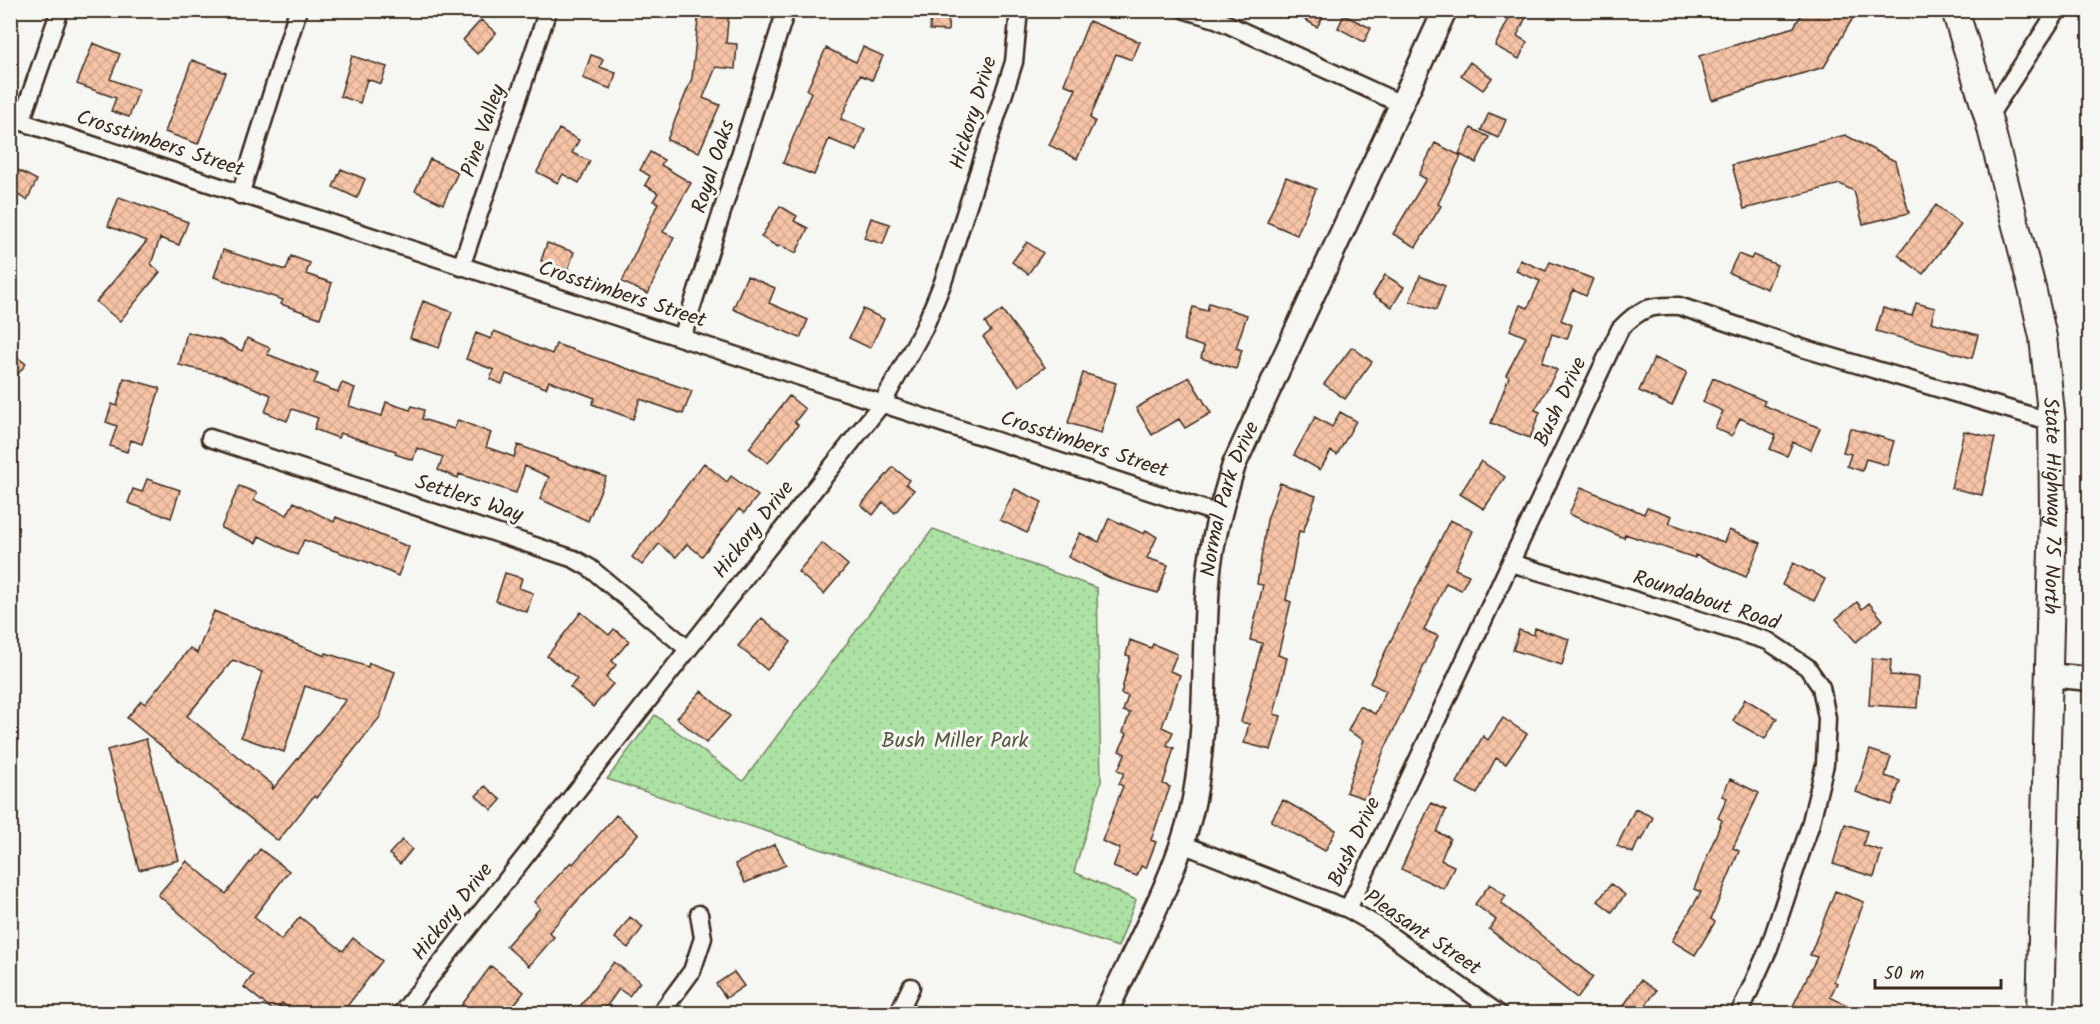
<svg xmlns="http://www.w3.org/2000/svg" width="2100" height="1024" viewBox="0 0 2100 1024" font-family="Kalam,sans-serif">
<defs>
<pattern id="park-dots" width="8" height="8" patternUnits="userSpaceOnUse" patternTransform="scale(1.5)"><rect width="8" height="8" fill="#ade2a5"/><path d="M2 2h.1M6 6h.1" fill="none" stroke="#96c28e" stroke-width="1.8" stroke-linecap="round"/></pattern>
<pattern id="building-cross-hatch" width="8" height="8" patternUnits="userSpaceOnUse" patternTransform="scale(1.5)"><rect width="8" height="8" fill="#f6c3a6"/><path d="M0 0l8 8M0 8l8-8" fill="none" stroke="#d4a88e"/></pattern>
</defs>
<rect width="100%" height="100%" fill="#f6f6f2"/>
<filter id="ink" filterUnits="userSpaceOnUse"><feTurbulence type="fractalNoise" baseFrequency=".0167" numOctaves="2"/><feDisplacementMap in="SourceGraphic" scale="12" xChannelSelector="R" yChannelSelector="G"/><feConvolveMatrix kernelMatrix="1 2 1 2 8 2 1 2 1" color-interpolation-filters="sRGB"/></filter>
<g filter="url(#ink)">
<!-- park -->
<path fill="url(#park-dots)" stroke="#748662" stroke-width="1.5" d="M933 529 1097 588 1101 782 1074 872 1136 900 1118 947 607 779 655 715 743 781Z"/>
<!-- building -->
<path fill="url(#building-cross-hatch)" stroke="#3b2a1e" stroke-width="1.5" fill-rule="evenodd" d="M699 10H729L726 43 737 44 735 69 716 67 703 98 720 105 699 152 667 140 692 78Z
M1289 10H1327L1317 27Z
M1804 10H1851L1853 18 1824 67 1712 100 1699 56 1794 27Z
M931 11 949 12 948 31 930 30Z
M1513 11 1526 17 1517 36 1527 42 1519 59 1495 46Z
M1344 15 1371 28 1364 42 1338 28Z
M481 20 496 33 477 54 463 40Z
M1089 21 1140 42 1132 60 1116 54 1090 118 1095 121 1077 159 1049 145 1076 89 1064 84Z
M93 43 120 54 110 79 139 90 129 117 111 111 116 98 77 84Z
M863 47 883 56 872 80 860 75 841 119 865 129 857 151 829 139 814 175 783 163 811 92 807 90 826 48 856 62Z
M591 55 603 59 600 67 616 73 611 89 583 78Z
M352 56 387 67 381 84 367 79 360 103 340 96Z
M192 60 226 73 198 144 165 132Z
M1470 62 1492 78 1483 90 1461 75Z
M1489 113 1506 120 1498 138 1481 130Z
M1471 128 1489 137 1476 163 1459 154Z
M559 129 579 140 572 153 590 161 579 183 563 174 558 183 537 172Z
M1845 135 1895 161 1909 213 1863 224 1854 191 1840 184 1744 209 1732 165Z
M1435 143 1461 156 1438 204 1441 206 1416 247 1393 234 1426 179 1419 175Z
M650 152 664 160 661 165 691 183 663 232 674 237 648 294 622 282 658 203 653 201 658 193 645 185 650 176 640 170Z
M430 159 458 172 443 204 415 191Z
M10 166 37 180 27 200 10 191Z
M341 169 365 179 357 198 333 187Z
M1286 177 1316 189 1297 235 1267 222Z
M119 197 188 222 179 245 160 238 151 264 160 272 120 321 96 302 147 241 108 226Z
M1936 205 1961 225 1923 274 1898 255Z
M780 206 797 216 794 221 808 228 796 253 779 245 778 247 761 237Z
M871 218 890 224 883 244 864 238Z
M1027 242 1043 253 1028 274 1012 262Z
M547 243 574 252 568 270 541 261Z
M223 250 286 270 291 256 310 263 306 274 332 283 320 318 281 304 283 300 214 277Z
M1738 254 1751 259 1753 255 1777 265 1767 289 1729 273Z
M1520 260 1546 271 1550 262 1593 279 1586 296 1573 290 1561 320 1572 325 1567 339 1552 334 1542 362 1557 370 1535 410 1540 412 1530 438 1491 423 1509 377 1506 375 1526 337 1510 330 1520 305 1528 308 1540 281 1516 271Z
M1385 275 1404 287 1392 307 1373 295Z
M747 276 775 288 769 303 808 320 800 338 733 309Z
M1420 276 1445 286 1436 310 1410 301Z
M423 301 452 312 439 348 410 338Z
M1209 303 1247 315 1236 348 1242 350 1236 369 1201 358 1204 347 1183 340 1193 307 1207 311Z
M1916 303 1935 308 1931 322 1978 335 1972 358 1876 331 1883 308 1912 316Z
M863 309 884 319 870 348 849 338Z
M1002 310 1045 367 1019 386 983 337 991 331 985 323Z
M494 331 552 354 556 344 692 391 683 414 640 399 633 419 592 404 595 398 549 381 546 388 506 374 502 384 490 379 494 370 466 359 476 333 491 339Z
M187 332 220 340 242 351 247 338 270 348 267 354 318 374 314 383 338 392 342 383 355 388 349 406 382 416 386 402 410 410 412 406 424 410 422 419 454 429 458 420 491 433 486 447 514 457 518 445 606 477 588 521 540 499 549 477 525 466 516 493 459 474 458 478 438 470 443 457 417 448 413 460 395 454 396 451 340 433 338 438 314 429 318 418 292 409 287 421 265 412 271 395 225 376 179 365Z
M1352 347 1372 362 1345 399 1324 384Z
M10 352 26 364 10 384Z
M1654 358 1687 372 1672 406 1639 391Z
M1083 373 1116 383 1101 433 1068 423Z
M1189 377 1211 413 1185 428 1179 419 1152 435 1136 408Z
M124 378 160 388 142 444 131 440 127 452 110 446 117 426 106 422 112 404 117 406Z
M1713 378 1765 401 1763 405 1820 428 1811 450 1793 442 1787 456 1770 449 1776 435 1740 418 1732 436 1715 428 1723 411 1703 402Z
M789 396 805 409 795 422 798 425 768 463 749 448Z
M1340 412 1356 421 1337 455 1331 451 1320 470 1294 455 1315 417 1332 427Z
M1850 428 1894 441 1887 465 1866 459 1862 471 1847 466 1851 454 1843 452Z
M1964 431 1995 438 1982 495 1951 488Z
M1481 461 1505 477 1484 509 1460 494Z
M704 463 727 482 731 476 758 496 744 513 739 509 702 556 687 544 676 557 659 544 642 565 632 557Z
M893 467 909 480 906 484 914 490 895 513 883 502 873 515 861 505Z
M147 479 180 490 171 518 128 503 133 489 142 492Z
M1280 483 1316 496 1303 532 1299 531 1286 600 1291 602 1278 655 1287 658 1274 714 1281 716 1271 750 1244 743 1249 724 1241 722 1262 643 1250 640 1263 585 1257 584 1267 520Z
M239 486 257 493 254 500 287 515 294 502 334 522 336 517 409 547 398 576 367 562 304 540 297 555 259 536 256 543 221 528Z
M1581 487 1644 514 1647 507 1672 516 1669 523 1724 542 1729 530 1761 543 1746 577 1695 555V558L1625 534 1624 538 1569 514Z
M1015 489 1042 502 1027 533 1000 520Z
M1109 518 1144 534 1146 530 1157 537 1147 558 1168 565 1158 593 1114 580 1068 557 1080 533 1099 542Z
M1450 520 1473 531 1455 569 1469 575 1461 590 1446 583 1424 630 1438 636 1382 755 1366 799 1346 792 1364 740 1348 731 1360 706 1375 714 1386 691 1370 683Z
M822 543 848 565 824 594 798 572Z
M1793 563 1825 579 1814 601 1782 585Z
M505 573 522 578 519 588 533 593 527 612 496 601Z
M1857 602 1862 609 1869 603 1883 620 1856 642 1836 619Z
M214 611 325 656 326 653 368 667 369 663 395 672 380 717 316 798 314 796 278 841 127 718 141 701 145 704 190 648 197 653ZM233 660 262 672 241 737 284 752 305 686 346 700 272 790 273 785 187 716Z
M581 612 609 635 614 629 629 641 612 661 616 665 606 677 613 684 593 707 570 687 577 679 547 656Z
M762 618 791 642 767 670 738 646Z
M1535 628 1569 639 1562 665 1513 650 1519 630 1534 635Z
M1130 640 1151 648 1153 644 1177 654 1170 671 1180 675 1162 727 1173 732 1167 745 1174 748 1163 784 1170 787 1151 840 1156 842 1146 868 1141 866 1137 876 1113 867 1120 849 1102 841 1123 786 1119 784 1124 773 1118 770 1125 754 1119 751 1127 734 1123 732 1130 713 1123 711 1128 696 1121 694 1130 656 1126 655Z
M1872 658 1891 660 1890 675 1919 677 1917 708 1869 705Z
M701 691 730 716 706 743 677 718Z
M1745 699 1777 718 1765 739 1733 721Z
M1503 718 1527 734 1506 764 1496 758 1477 794 1457 783 1483 736 1488 740Z
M146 739 179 860 139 870 107 750Z
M1870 750 1891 757 1885 776 1900 781 1892 805 1856 792Z
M1730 779 1759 793 1733 848 1739 851 1711 919 1715 922 1695 955 1672 941 1701 892 1694 889 1722 820 1718 818 1727 798 1722 796Z
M485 786 501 800 492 810 476 796Z
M1283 800 1336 830 1325 851 1271 821Z
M1431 803 1446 810 1437 832 1450 838 1441 860 1454 866 1444 889 1401 869Z
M1635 809 1653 817 1642 840 1639 839 1633 853 1617 846Z
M616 815 638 834 549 932 554 937 529 966 506 946 540 908 534 902 571 862 573 864Z
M1845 824 1867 831 1863 845 1882 851 1874 877 1833 864Z
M402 840 412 849 400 864 389 854Z
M775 844 786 865 745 883 735 864Z
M260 849 289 871 254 917 281 940 300 917 343 951 353 938 382 961 341 1014H296L282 1003 275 1012 244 987 253 975 158 895 187 861 226 894Z
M1490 884 1506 896 1501 903 1593 977 1577 998 1489 929 1496 920 1475 904Z
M1611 884 1625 895 1612 912 1598 901Z
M1835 891 1864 902 1834 981 1837 983 1830 997 1865 1014H1789L1817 957 1810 955Z
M630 917 643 927 628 948 615 938Z
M614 962 640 982 629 996 619 989 601 1014H574Z
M491 966 524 992 507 1014H455Z
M734 972 744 986 726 998 716 984Z
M1641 980 1656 991 1646 1005 1658 1014H1618Z"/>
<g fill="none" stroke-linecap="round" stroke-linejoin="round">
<defs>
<path id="street" d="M1185 10 1216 19 1401 104
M1988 117 2058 10
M10 118 1219 514
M21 122 60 10
M240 195 298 10
M461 267 548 10
M682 338 786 10
M210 438 574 559 590 568 688 649
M1511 563 1768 641 1807 667 1821 687 1827 718 1825 764 1810 826 1769 948 1739 1014
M1182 844 1348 909 1376 925 1499 1014
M1348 909 1620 329C1640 308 1650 305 1679 306L1802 348 2052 422
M401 1014 883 402 924 328 943 282 1014 62 1019 10
M660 1014 692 971 703 938 699 914
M898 1014 911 987"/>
<g id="secondary">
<path d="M2048 675 2090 679"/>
<path id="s1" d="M1105 1014C1135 949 1181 868 1194 799 1208 724 1202 647 1209 571 1213 535 1223 500 1234 465L1445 10"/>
</g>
<g id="primary">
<path id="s2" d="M1955 10 1988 117 2033 292 2043 337 2052 422 2053 511 2040 1014"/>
</g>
</defs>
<!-- street casing -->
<use href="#street" stroke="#3b2a1e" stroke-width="21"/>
<!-- secondary casing -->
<use href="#secondary" stroke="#3b2a1e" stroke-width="27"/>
<!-- primary casing -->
<use href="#primary" stroke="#3b2a1e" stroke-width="30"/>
<!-- street -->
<use href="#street" stroke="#f6f6f2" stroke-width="16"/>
<!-- secondary -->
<use href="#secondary" stroke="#f6f6f2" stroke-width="22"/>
<!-- primary -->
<use href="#primary" stroke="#f6f6f2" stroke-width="26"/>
</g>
</g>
<g text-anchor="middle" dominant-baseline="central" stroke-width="6" stroke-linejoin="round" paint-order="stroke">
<!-- street labels -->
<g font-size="21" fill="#3b2a1e" stroke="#f6f6f2">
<text transform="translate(974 113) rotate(-73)">Hickory Drive</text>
<text transform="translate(484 131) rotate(-71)">Pine Valley</text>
<text transform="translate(160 144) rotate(18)">Crosstimbers Street</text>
<text transform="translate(714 167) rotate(-72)">Royal Oaks</text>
<text transform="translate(622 295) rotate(18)">Crosstimbers Street</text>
<text transform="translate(1561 402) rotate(-65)">Bush Drive</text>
<text transform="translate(1084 445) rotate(18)">Crosstimbers Street</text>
<text transform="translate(469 499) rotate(18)">Settlers Way</text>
<text stroke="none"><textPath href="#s1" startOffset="537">Normal Park Drive</textPath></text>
<text stroke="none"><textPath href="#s2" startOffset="508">State Highway 75 North</textPath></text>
<text transform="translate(754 530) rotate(-52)">Hickory Drive</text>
<text transform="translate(1706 601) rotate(18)">Roundabout Road</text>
<text transform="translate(1355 842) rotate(-65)">Bush Drive</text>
<text transform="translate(453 912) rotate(-52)">Hickory Drive</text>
<text transform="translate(1422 933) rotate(34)">Pleasant Street</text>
</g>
<!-- park labels -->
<g font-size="21" fill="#585840" stroke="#f6f6f2">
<text x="955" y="741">Bush Miller Park</text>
</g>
</g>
<!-- margin -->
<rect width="2100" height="1024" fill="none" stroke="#f6f6f2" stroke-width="36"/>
<rect x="18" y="18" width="2064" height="988" fill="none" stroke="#3b2a1e" stroke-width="2" filter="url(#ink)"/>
<!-- scale -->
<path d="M1875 979v9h126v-9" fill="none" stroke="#3b2a1e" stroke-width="3"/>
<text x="1884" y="979" font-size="18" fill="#3b2a1e" stroke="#f6f6f2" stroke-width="4.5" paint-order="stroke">50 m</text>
</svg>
